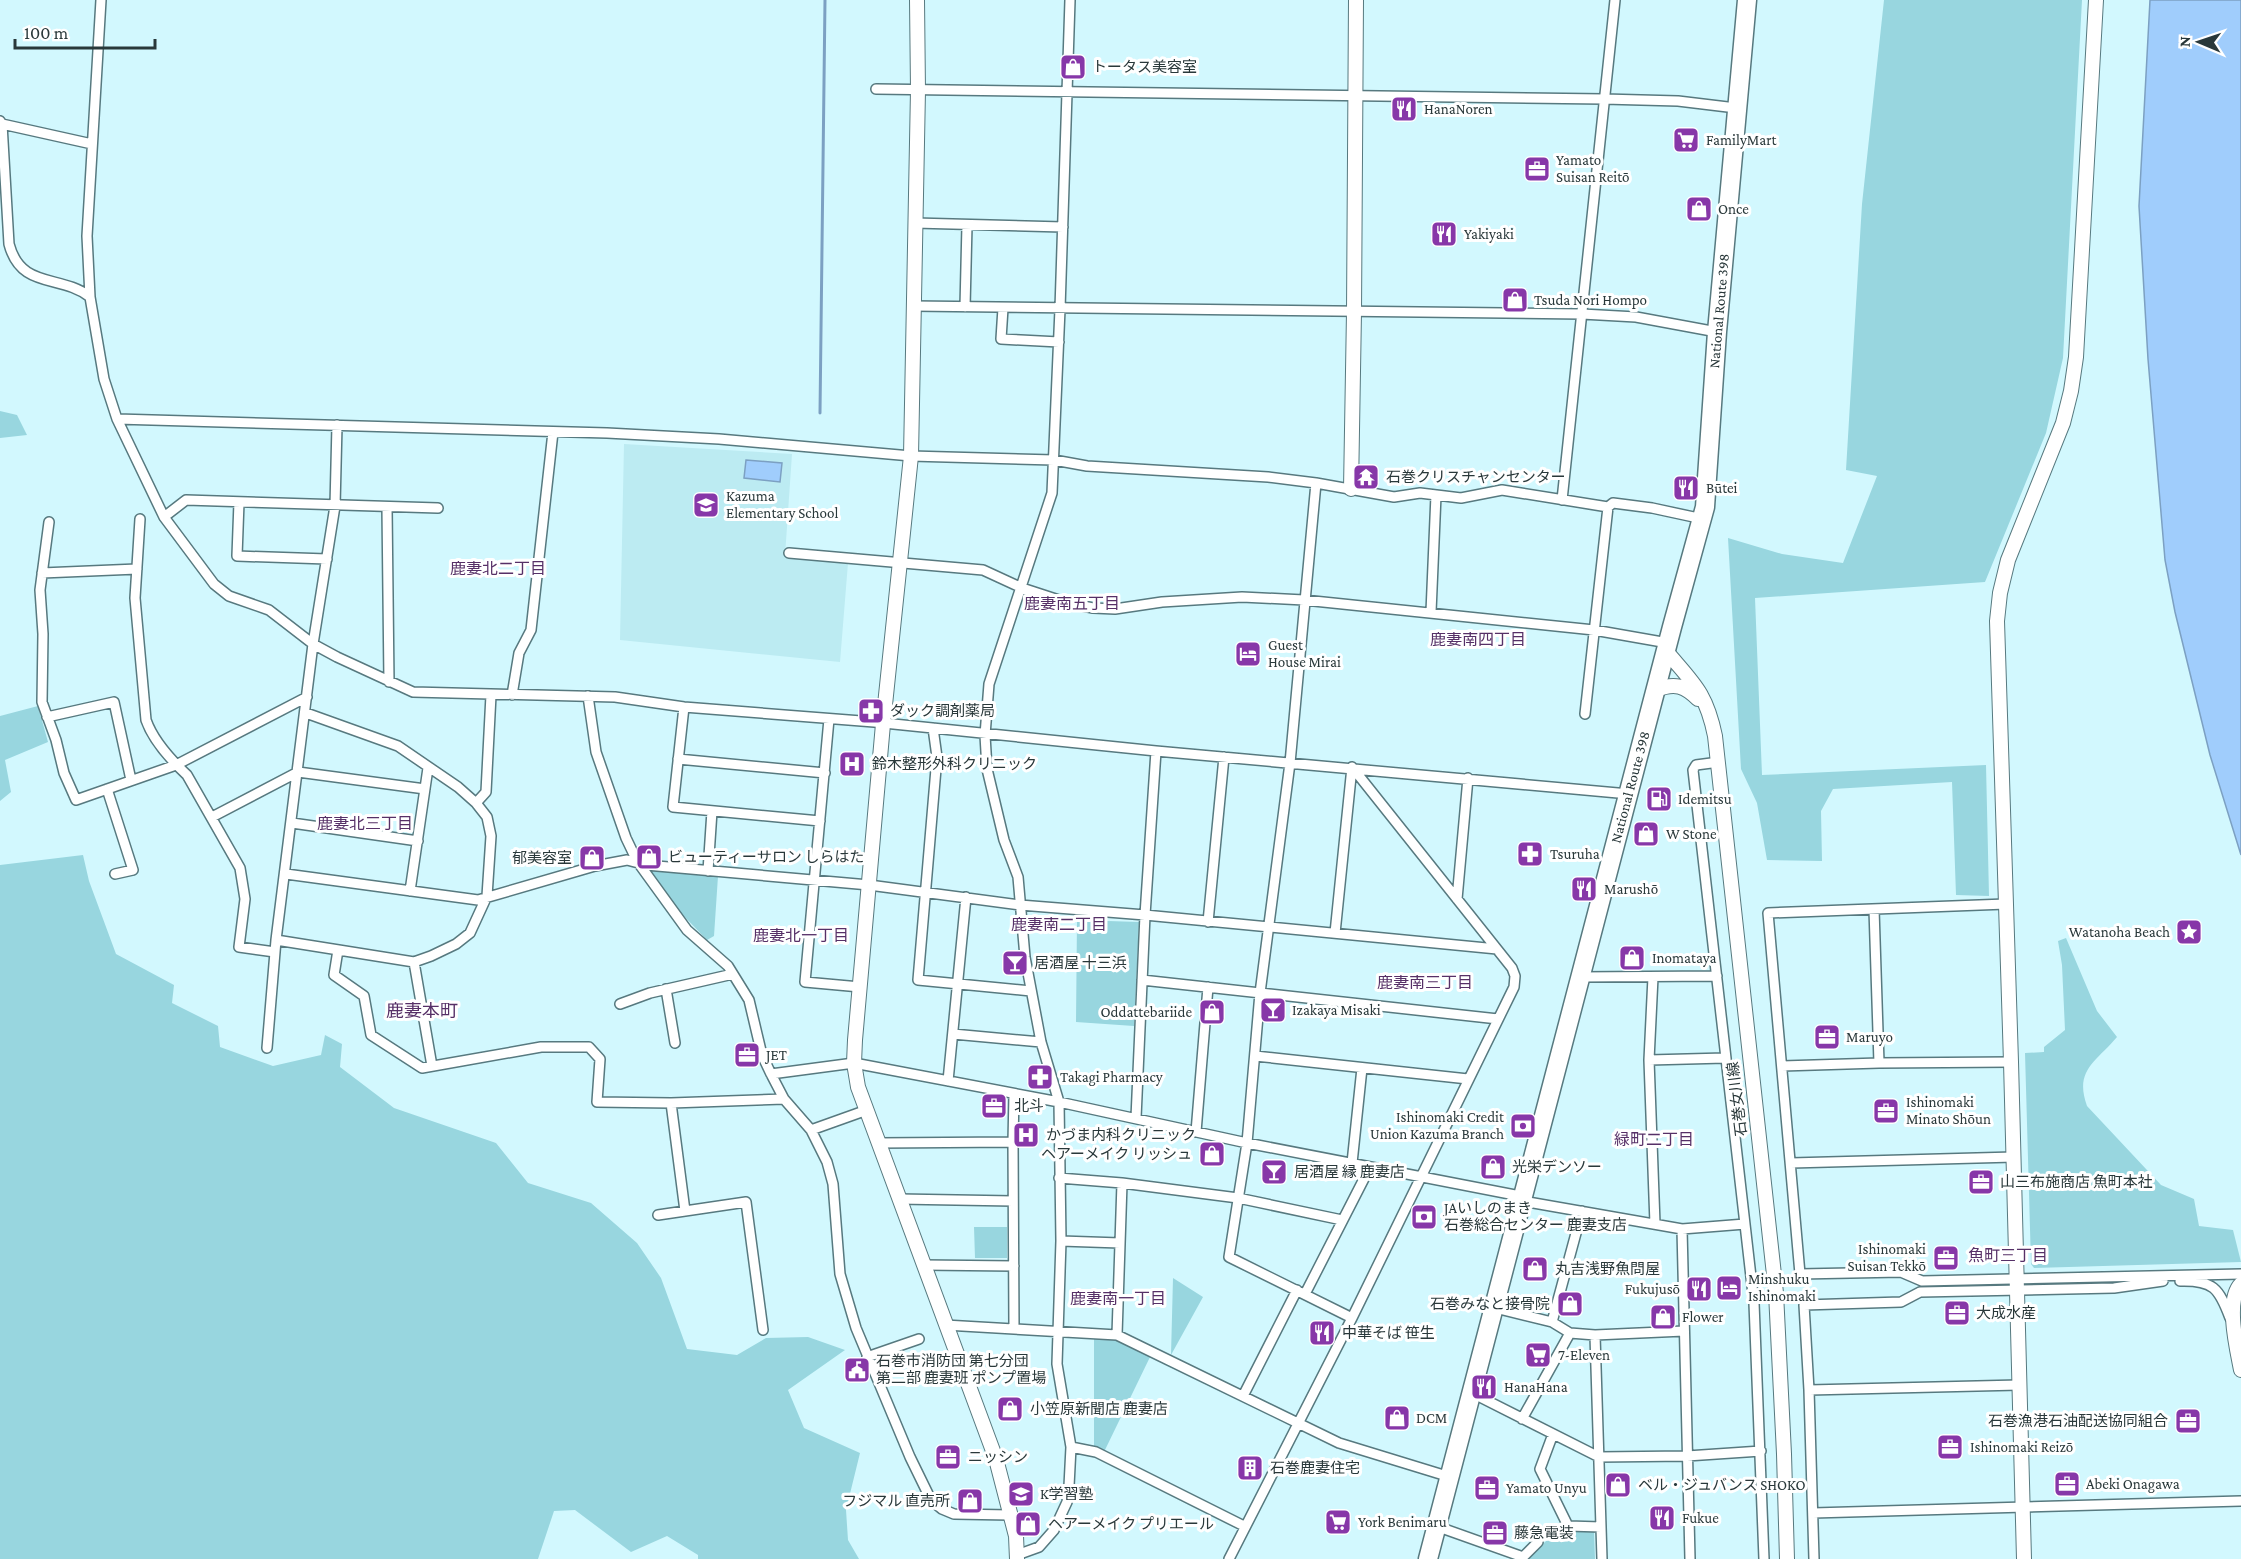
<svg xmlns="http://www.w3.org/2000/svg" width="2241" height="1559" viewBox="0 0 2241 1559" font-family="'Crimson Pro','Noto Sans JP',serif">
<rect width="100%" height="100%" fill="#d2f8fe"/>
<!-- built -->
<path fill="#bcebf2" d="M624 444 792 454 785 556 848 563 840 662 620 640Z"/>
<!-- green -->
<path fill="#98d6df" d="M1884 0H2082L2063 358 2046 433 1985 582 1755 598 1762 775 1986 765 1989 896 1956 895 1952 782 1833 789 1821 811 1822 861 1767 860 1757 803 1741 769 1728 538 1782 554 1843 563 1877 476 1846 470 1862 204Z
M0 411 17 415 27 435 0 438Z
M38 706 48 742 5 760 11 792 0 801V716Z
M83 855 89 881 116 954 174 985 172 1003 218 1026 220 1047 273 1066 321 1055 325 1035 342 1044 340 1067 394 1108 496 1143 528 1183 591 1203 637 1243 661 1278 687 1349 737 1355 766 1338 808 1337 845 1350 788 1390 804 1428 860 1453 846 1510 848 1540 859 1559H698V1555L667 1536 631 1552 575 1510 554 1511 538 1559H0V865Z
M648 869 718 876 714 936 707 940 679 911Z
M1077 920 1139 922 1134 1026 1076 1022Z
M2066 938 2097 1011 2117 1037C2096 1062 2074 1070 2087 1106L2161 1185 2194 1199 2199 1226 2233 1230 2241 1262 2034 1268 2031 1264 2025 1053 2044 1052V1047L2065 1030 2062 965 2058 941Z
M974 1227H1007V1258H975Z
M1173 1278 1203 1297 1171 1355Z
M1094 1338 1115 1340 1150 1357 1104 1452 1094 1448Z
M1558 1531 1594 1532 1595 1559H1525Z"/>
<!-- water -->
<path fill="#a0cdfc" stroke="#7ca0c2" stroke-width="1.5" d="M2150 0H2241V855L2210 755 2175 612 2165 560 2148 359 2139 206Z
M746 460 782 463 780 482 744 478Z"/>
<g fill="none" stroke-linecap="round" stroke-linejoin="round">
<!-- stream -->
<path stroke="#7ca0c2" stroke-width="3" d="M820 413 825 0"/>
<defs>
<path id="street" d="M101 0 87 236 90 297 104 379 117 419 164 517 214 584 229 596 269 610 313 644 337 657 413 692 615 697 684 707 874 722 1156 751 1629 794
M876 89 1604 99 1678 101 1736 108
M0 121 2 124 9 244C21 290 61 274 90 297
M2 124 92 144
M915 223 1063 227
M913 306 1582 314 1636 317 1717 332
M965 307 967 225
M1003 308 1001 339 1059 342
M117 419 607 433 719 439 911 456 1054 460 1087 466 1268 477 1316 483 1394 497 1420 493 1461 498 1502 490 1608 507 1613 503 1652 508 1703 519
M1316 483 1290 763 1260 993 1247 1143 1229 1257 1352 1318
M1562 500 1615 0
M239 502 237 556 327 559
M387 508 389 682
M164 517 186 500 438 508
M140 519 135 598 146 720C153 740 171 760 187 775L240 868 245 899 239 947 275 952
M49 522 40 590 43 634 42 702 56 740 64 773 76 800 176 765 307 697
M789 553 983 570 1022 588 1068 603 1093 608 1115 609 1162 602 1242 597 1304 600 1594 630 1668 643
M42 573 137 569
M1431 612 1436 495
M512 695 519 653 531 630 553 432
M588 696 596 752 626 838 637 861 687 930 728 966 749 1000 762 1055 771 1074 784 1099 811 1130 827 1162 833 1184 840 1274 856 1328 910 1457 931 1500 942 1509 954 1514 1010 1515
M684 707 673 807 820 821
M1585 714 1608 507
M47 717 114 702 131 780
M829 719 805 982 860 987
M933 728 937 757 918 980 1031 991
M678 759 825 773
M1719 762 1696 765 1693 770 1754 1303 1764 1559
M107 789 133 870 115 874
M476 803 486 792 491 695
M212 817 298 772 425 789
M292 823 418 841
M708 871 712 811
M286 874 478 900 595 866 627 860 646 865 869 885 1020 905 1145 915 1497 949
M410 891 428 768
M1457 899 1468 778
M2006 904 1768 913 1800 1274 1901 1272 1922 1281 2241 1274
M1874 909 1879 1063
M1208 922 1224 757
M1335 933 1352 767
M276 940 414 962 431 956 456 944 470 933 487 896 491 836 487 817 476 803 458 787 398 746 306 713
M338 950 334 975 364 996 371 1035 422 1068 541 1047H589L600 1059 597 1102 671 1103 784 1099
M414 962 432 1066
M1580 977 1717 976
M1653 977 1649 1060 1655 1224
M1142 980 1498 1019
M666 989 675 1043
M620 1004 650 993 733 974
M953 1034 1041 1042
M267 1048 276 940 313 644 335 506 337 425
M1255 1056 1468 1079
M1649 1060 1725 1058
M1782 1066 1879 1063 2011 1062
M771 1074 854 1063 1059 1102 1247 1143 1515 1195 1528 1202 1682 1229 1745 1224
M948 1081 966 897
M671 1103 685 1211
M1136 1118 1145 915 1156 751
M811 1130 867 1110
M1196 1132 1208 987
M879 1143 1013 1142
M1352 1163 1362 1068
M1791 1163 2014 1157
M1059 1178 1122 1183 1238 1198 1342 1220
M899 1199 1013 1201
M658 1215 746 1202 763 1330
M1682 1229 1690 1559
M1061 1241 1120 1243
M923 1265 1014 1266
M2180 1281C2213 1280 2219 1288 2230 1318
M1305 1294 1370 1167
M1495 1308 1552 1322 1570 1333 1595 1335 1684 1331
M1552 1322 1582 1211
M945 1325 1117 1335 1339 1443 1450 1477
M1014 1328 1013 1142 1014 1094
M1117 1335 1122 1183
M1595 1335 1602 1559
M867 1357 919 1339
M1809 1390 2019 1385
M1472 1393 1599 1457 1687 1456 1761 1451
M1243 1396 1297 1290
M1522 1419 1570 1333
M1553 1434 1540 1469 1568 1526 1601 1527
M1071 1447 1096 1452 1244 1526
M1813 1513 2241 1501
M1436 1526 1523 1557 1538 1542
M1017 1555 1039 1547 1054 1530 1067 1502 1069 1486 1071 1447 1057 1364 1061 1241 1059 1102 1041 1042 1025 957 1018 877 1004 840 987 769 985 735 989 684 1052 493 1060 309 1070 0
M1229 1559 1352 1318 1514 987 1515 976 1512 968 1352 767
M1814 1559 1809 1390 1804 1305 1901 1302 1920 1292 2114 1288 2163 1281"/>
<path id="secondary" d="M917 0 918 90 911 456 883 724 855 1040 854 1063 858 1087 996 1459 1016 1536 1017 1559
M1351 489 1354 312 1356 0
M1666 651C1693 683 1706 692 1715 736L1776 1293 1784 1454 1787 1559
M1656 690C1675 682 1685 686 1698 699
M2241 1284C2225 1300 2237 1349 2241 1370
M2024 1559 2011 1062 1997 621 2000 593 2008 560 2063 423 2071 391 2076 357 2096 0"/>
<path id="highway" d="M1428 1559 1672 627 1705 507 1717 332 1747 0"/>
</defs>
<!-- street casing -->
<use href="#street" stroke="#57797f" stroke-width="12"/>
<!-- secondary casing -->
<use href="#secondary" stroke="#57797f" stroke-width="16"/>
<!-- highway casing -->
<use href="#highway" stroke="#57797f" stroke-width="21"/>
<!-- street -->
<use href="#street" stroke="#fff" stroke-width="9"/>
<!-- secondary -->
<use href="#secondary" stroke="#fff" stroke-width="14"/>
<!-- highway -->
<use href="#highway" stroke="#fff" stroke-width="18"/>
</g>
<!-- icons -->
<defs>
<symbol id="shop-square" viewBox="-11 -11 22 22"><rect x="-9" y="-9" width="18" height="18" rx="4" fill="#8737a8" stroke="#fff"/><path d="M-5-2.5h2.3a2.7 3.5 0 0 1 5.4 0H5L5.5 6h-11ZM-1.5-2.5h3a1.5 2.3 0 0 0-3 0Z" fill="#fff"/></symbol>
<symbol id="restaurant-square" viewBox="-11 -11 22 22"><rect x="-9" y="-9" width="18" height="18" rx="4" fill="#8737a8" stroke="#fff"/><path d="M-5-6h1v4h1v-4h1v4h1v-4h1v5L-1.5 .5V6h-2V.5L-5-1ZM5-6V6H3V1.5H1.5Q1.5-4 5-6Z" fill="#fff"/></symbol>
<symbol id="supermarket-square" viewBox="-11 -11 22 22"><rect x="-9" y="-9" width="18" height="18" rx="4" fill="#8737a8" stroke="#fff"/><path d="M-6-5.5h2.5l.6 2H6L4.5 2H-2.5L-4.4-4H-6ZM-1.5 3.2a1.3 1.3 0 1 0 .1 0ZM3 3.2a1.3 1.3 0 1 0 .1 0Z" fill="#fff"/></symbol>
<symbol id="office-square" viewBox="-11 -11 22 22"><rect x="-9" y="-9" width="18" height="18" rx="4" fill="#8737a8" stroke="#fff"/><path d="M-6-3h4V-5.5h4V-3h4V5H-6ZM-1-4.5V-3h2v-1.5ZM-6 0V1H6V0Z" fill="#fff"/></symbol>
<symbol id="temple-square" viewBox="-11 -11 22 22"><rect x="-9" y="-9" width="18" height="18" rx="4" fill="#8737a8" stroke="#fff"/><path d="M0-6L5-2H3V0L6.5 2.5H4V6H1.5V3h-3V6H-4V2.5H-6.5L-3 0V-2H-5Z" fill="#fff"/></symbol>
<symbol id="school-square" viewBox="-11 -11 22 22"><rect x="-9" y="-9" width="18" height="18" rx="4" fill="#8737a8" stroke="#fff"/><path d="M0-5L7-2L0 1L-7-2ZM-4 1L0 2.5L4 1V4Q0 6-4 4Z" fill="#fff"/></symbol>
<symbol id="hotel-square" viewBox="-11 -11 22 22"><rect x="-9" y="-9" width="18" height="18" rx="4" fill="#8737a8" stroke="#fff"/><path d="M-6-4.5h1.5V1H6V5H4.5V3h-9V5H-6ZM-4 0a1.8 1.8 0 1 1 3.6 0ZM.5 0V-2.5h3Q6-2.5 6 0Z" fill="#fff"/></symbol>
<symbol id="pharmacy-square" viewBox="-11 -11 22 22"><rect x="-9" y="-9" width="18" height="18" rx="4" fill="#8737a8" stroke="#fff"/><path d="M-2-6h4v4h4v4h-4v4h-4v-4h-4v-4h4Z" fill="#fff"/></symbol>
<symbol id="hospital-square" viewBox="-11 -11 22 22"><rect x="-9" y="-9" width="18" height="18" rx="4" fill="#8737a8" stroke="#fff"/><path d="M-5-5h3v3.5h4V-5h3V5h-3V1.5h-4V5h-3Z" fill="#fff"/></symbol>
<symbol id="fuel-square" viewBox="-11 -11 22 22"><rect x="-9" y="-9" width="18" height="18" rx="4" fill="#8737a8" stroke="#fff"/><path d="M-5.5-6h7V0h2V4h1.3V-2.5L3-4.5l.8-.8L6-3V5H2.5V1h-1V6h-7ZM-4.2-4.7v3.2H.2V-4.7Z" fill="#fff"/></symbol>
<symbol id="sight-square" viewBox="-11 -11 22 22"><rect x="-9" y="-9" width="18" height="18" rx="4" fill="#8737a8" stroke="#fff"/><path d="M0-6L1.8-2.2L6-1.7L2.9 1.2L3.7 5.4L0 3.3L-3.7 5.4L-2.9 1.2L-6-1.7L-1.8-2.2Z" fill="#fff"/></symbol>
<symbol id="bar-square" viewBox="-11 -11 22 22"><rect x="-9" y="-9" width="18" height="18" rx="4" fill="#8737a8" stroke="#fff"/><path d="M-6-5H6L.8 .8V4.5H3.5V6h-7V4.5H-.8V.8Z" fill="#fff"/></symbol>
<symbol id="bank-square" viewBox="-11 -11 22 22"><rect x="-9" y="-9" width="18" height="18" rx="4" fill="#8737a8" stroke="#fff"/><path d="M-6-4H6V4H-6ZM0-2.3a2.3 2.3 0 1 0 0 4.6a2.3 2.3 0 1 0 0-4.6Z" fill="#fff"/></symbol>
<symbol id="civic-square" viewBox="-11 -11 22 22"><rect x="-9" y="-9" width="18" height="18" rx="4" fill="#8737a8" stroke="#fff"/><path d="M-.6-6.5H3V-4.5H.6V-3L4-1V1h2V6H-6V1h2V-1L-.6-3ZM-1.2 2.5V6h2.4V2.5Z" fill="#fff"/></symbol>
<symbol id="building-square" viewBox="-11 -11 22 22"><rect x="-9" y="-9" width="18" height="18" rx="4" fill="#8737a8" stroke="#fff"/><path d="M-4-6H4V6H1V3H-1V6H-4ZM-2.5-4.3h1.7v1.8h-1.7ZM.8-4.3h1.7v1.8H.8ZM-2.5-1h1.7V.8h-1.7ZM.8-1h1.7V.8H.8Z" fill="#fff"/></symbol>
</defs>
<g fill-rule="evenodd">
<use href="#shop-square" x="1058" y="52" width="30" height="30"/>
<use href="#restaurant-square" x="1389" y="94" width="30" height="30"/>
<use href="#supermarket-square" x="1671" y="125" width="30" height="30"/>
<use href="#office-square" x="1522" y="154" width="30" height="30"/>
<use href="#shop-square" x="1684" y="194" width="30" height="30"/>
<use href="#restaurant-square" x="1429" y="219" width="30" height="30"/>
<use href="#shop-square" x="1500" y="285" width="30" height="30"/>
<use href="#temple-square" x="1351" y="462" width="30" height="30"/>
<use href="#restaurant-square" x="1671" y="473" width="30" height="30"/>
<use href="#school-square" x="691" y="490" width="30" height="30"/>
<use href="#hotel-square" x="1233" y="639" width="30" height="30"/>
<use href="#pharmacy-square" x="856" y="696" width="30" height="30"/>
<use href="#hospital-square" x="837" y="749" width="30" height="30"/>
<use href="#fuel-square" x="1644" y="784" width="30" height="30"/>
<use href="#shop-square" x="1631" y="819" width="30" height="30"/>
<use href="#pharmacy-square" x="1515" y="839" width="30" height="30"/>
<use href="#shop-square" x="634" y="842" width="30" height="30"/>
<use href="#shop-square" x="577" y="843" width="30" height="30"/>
<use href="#restaurant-square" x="1569" y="874" width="30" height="30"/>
<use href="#sight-square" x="2174" y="917" width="30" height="30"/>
<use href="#shop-square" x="1617" y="943" width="30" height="30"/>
<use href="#bar-square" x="1000" y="948" width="30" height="30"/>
<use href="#bar-square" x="1258" y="995" width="30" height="30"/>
<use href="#shop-square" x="1197" y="997" width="30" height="30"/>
<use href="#office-square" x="1812" y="1022" width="30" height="30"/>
<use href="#office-square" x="732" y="1040" width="30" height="30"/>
<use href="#pharmacy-square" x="1025" y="1062" width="30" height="30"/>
<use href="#office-square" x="979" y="1091" width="30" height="30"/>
<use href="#office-square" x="1871" y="1096" width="30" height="30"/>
<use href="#bank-square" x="1508" y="1111" width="30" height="30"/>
<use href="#hospital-square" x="1011" y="1120" width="30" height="30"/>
<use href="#shop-square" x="1197" y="1139" width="30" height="30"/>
<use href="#shop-square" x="1478" y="1152" width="30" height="30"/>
<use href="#bar-square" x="1259" y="1157" width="30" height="30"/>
<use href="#office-square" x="1966" y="1167" width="30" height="30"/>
<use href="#bank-square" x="1409" y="1202" width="30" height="30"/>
<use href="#office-square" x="1931" y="1243" width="30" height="30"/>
<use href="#shop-square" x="1520" y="1254" width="30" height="30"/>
<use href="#hotel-square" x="1714" y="1273" width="30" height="30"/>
<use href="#restaurant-square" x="1684" y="1274" width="30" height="30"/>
<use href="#shop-square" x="1555" y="1289" width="30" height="30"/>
<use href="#office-square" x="1942" y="1298" width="30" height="30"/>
<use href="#shop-square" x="1648" y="1302" width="30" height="30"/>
<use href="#restaurant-square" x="1307" y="1318" width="30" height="30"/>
<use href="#supermarket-square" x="1523" y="1340" width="30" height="30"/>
<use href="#civic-square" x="842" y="1355" width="30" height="30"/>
<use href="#restaurant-square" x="1469" y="1372" width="30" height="30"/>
<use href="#shop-square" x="995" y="1394" width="30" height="30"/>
<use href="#shop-square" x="1382" y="1403" width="30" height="30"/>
<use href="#office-square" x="2173" y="1406" width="30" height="30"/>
<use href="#office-square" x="1935" y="1432" width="30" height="30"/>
<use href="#office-square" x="933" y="1442" width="30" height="30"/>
<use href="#building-square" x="1235" y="1453" width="30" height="30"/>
<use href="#office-square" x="2052" y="1469" width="30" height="30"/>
<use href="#shop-square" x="1603" y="1470" width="30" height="30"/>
<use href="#office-square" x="1472" y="1473" width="30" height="30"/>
<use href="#school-square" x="1006" y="1479" width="30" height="30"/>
<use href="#shop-square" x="955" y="1486" width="30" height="30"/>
<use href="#restaurant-square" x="1647" y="1503" width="30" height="30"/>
<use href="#supermarket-square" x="1323" y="1507" width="30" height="30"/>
<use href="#shop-square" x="1013" y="1509" width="30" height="30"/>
<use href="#office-square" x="1480" y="1518" width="30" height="30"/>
</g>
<g text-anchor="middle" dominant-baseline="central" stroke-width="6" stroke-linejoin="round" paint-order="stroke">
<!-- poi labels -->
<g font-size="15" fill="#29383a" stroke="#fff" text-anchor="start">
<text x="1092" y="67">トータス美容室</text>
<text x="1424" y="109">HanaNoren</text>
<text x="1706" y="140">FamilyMart</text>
<text x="1556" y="160">Yamato<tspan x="1556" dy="17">Suisan Reitō</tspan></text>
<text x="1718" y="209">Once</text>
<text x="1464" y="234">Yakiyaki</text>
<text x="1534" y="300">Tsuda Nori Hompo</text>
<text x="1386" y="477">石巻クリスチャンセンター</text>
<text x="1706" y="488">Būtei</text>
<text x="726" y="496">Kazuma<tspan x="726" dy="17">Elementary School</tspan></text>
<text x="1268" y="645">Guest<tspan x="1268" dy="17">House Mirai</tspan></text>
<text x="890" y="711">ダック調剤薬局</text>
<text x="872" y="764">鈴木整形外科クリニック</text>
<text x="1678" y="799">Idemitsu</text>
<text x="1666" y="834">W Stone</text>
<text x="1550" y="854">Tsuruha</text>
<text x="668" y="857">ビューティーサロン しらはた</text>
<text x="572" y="858" text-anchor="end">郁美容室</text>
<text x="1604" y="889">Marushō</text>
<text x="2170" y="932" text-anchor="end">Watanoha Beach</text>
<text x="1652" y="958">Inomataya</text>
<text x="1034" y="963">居酒屋 十三浜</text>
<text x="1292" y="1010">Izakaya Misaki</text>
<text x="1192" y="1012" text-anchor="end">Oddattebariide</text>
<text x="1846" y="1037">Maruyo</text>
<text x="766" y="1055">JET</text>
<text x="1060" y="1077">Takagi Pharmacy</text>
<text x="1906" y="1102">Ishinomaki<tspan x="1906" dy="17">Minato Shōun</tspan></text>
<text x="1014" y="1106">北斗</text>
<text x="1504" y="1117" text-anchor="end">Ishinomaki Credit<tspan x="1504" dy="17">Union Kazuma Branch</tspan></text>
<text x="1046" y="1135">かづま内科クリニック</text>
<text x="1192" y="1154" text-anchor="end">ヘアーメイク リッシュ</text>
<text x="1512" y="1167">光栄デンソー</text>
<text x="1294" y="1172">居酒屋 縁 鹿妻店</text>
<text x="2000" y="1182">山三布施商店 魚町本社</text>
<text x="1444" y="1208">JAいしのまき<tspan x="1444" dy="17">石巻総合センター 鹿妻支店</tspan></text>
<text x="1926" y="1249" text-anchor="end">Ishinomaki<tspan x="1926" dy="17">Suisan Tekkō</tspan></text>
<text x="1555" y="1269">丸吉浅野魚問屋</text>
<text x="1748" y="1279">Minshuku<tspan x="1748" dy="17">Ishinomaki</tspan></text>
<text x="1680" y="1289" text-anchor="end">Fukujusō</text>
<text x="1550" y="1304" text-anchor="end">石巻みなと接骨院</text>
<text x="1976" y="1313">大成水産</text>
<text x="1682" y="1317">Flower</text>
<text x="1342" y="1333">中華そば 笹生</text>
<text x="1558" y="1355">7-Eleven</text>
<text x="876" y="1361">石巻市消防団 第七分団<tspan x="876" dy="17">第二部 鹿妻班 ポンプ置場</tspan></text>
<text x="1504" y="1387">HanaHana</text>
<text x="1030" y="1409">小笠原新聞店 鹿妻店</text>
<text x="1416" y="1418">DCM</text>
<text x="2168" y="1421" text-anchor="end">石巻漁港石油配送協同組合</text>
<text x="1970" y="1447">Ishinomaki Reizō</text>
<text x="968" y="1457">ニッシン</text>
<text x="1270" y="1468">石巻鹿妻住宅</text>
<text x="2086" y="1484">Abeki Onagawa</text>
<text x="1638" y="1485">ベル・ジュバンス SHOKO</text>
<text x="1506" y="1488">Yamato Unyu</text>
<text x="1040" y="1494">K学習塾</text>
<text x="950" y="1501" text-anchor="end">フジマル 直売所</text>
<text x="1682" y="1518">Fukue</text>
<text x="1358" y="1522">York Benimaru</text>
<text x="1048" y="1524">ヘアーメイク プリエール</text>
<text x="1514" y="1533">藤急電装</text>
</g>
<!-- street labels -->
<g font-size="15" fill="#29383a" stroke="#fff">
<text transform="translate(1719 311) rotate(-85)">National Route 398</text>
<text transform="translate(1630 787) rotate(-75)">National Route 398</text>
<text transform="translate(1737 1099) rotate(-97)">石巻女川線</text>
</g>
<!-- neighbourhood labels -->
<g font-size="16" fill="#563067" stroke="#fff">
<text x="498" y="568">鹿妻北二丁目</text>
<text x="1072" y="603">鹿妻南五丁目</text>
<text x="1478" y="639">鹿妻南四丁目</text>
<text x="365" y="823">鹿妻北三丁目</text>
<text x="1059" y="924">鹿妻南二丁目</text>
<text x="801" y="935">鹿妻北一丁目</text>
<text x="1425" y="982">鹿妻南三丁目</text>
<text x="1654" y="1139">緑町二丁目</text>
<text x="2008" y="1255">魚町三丁目</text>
<text x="1118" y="1298">鹿妻南一丁目</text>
</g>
<!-- quarter labels -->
<g font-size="18" fill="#563067" stroke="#fff">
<text x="422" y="1011">鹿妻本町</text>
</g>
</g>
<!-- north arrow -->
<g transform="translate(2199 42) rotate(272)" stroke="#ffffff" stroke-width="4.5" paint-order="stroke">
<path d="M0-4.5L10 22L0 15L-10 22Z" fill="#29383a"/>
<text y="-9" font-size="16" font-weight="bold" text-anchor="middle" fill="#29383a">N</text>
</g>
<!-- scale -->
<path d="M15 39v9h140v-9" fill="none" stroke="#29383a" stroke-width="3"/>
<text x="24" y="39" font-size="18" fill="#29383a" stroke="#ffffff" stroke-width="4.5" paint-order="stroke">100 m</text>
</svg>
